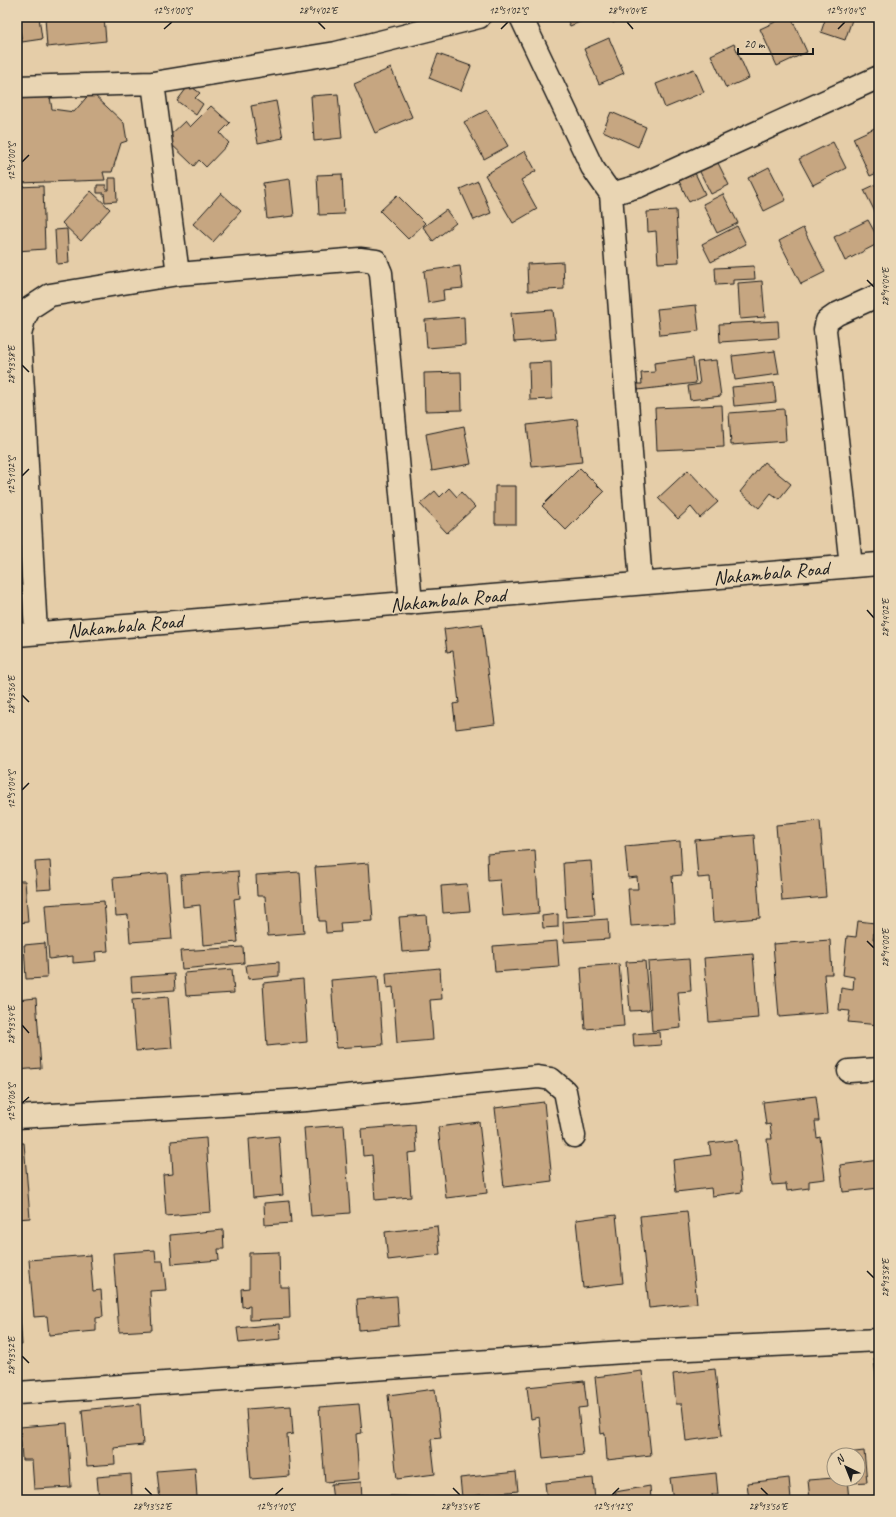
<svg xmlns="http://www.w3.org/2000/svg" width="896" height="1517" viewBox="0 0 896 1517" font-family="Caveat,sans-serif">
<rect width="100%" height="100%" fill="#e5cda8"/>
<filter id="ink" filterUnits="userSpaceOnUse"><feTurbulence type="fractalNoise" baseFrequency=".025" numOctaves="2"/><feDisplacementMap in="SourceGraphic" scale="8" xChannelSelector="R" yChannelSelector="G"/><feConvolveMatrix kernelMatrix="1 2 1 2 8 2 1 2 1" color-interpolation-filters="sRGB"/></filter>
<g filter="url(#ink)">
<!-- building -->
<path fill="#c6a681" stroke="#1c1c1c" d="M18 17H39L42 39 22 42Z
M45 17H104L106 41 47 47Z
M566 17H592L570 26Z
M609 17H625L613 23Z
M786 17H791L807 52 777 66 760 29Z
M826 17H853L845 40 821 32Z
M609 38 624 73 599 84 584 49Z
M734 44 749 78 726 88 711 55Z
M438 54 471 66 461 91 429 78Z
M391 68 412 117 375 133 354 84Z
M694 69 704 92 665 108 656 84Z
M189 85 200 93 195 98 203 104 196 115 177 101Z
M91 92 124 123 127 141 121 143 112 172H103L105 180 18 183 17 170V95L50 97 52 109 74 112Z
M338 94 342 138 314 141 311 96Z
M276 101 283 138 258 143 251 106Z
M211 106 230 123 220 133 229 143 206 167 199 160 194 166 166 139 185 121 190 127Z
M487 110 508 146 484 159 464 122Z
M611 112 646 127 638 147 603 131Z
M879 126V172L870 176 853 138Z
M833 142 846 168 813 185 799 159Z
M525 151 536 171 521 180 537 209 513 223 485 175Z
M717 161 729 185 711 194 699 170Z
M769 167 786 200 764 211 748 178Z
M695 173 705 194 689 202 679 181Z
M342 174 344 214 319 215 317 175Z
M109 178H116L117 201 105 202 104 193H97V185H106V190H109Z
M290 179 294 216 267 219 263 183Z
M478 181 491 213 474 220 460 189Z
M879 183V210L875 212 864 190Z
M43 186 45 249 17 251V187Z
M91 191 110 209 81 241 62 223Z
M221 193 241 211 213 242 193 224Z
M723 194 738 223 717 233 703 204Z
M397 195 425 223 408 239 380 211Z
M446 210 456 223 433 241 423 227Z
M676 210 679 262 658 263 656 231 648 232 647 212Z
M868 220 879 240V243L845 261 834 237Z
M737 226 746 244 711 262 702 244Z
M803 228 825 272 801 284 779 241Z
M67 229 69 263 57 264 55 230Z
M563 262 564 289 528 291 527 264Z
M460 266 463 288 443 290 444 300 428 303 424 271Z
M754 266 755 279 733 280V284L716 285 715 268Z
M762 281 765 317 740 319 738 283Z
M696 305 699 331 660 335 657 309Z
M553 310 556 339 514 342 511 313Z
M464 317 465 345 427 348 425 320Z
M778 321 779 338 720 342 719 324Z
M775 351 779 374 735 380 732 356Z
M693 358 696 383 638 390 637 384H642L641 373 655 372 654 363Z
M716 360 721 396 690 400 688 386 700 384 697 362Z
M551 362 552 399 530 400 529 363Z
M461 372 462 410 425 411 424 373Z
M774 383 776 402 734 406 732 387Z
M722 405 724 447 657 450 655 408Z
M784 409 786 441 731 445 729 413Z
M577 419 582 462 532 467 527 425Z
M464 426 471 464 432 471 426 434Z
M764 462 791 484 779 499 771 493 759 508 740 492Z
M580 468 604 492 566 530 542 506Z
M688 470 718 502 700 518 691 507 678 519 658 498Z
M495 486H516V524H495Z
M449 488 457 497 461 492 475 507 447 533 420 504 435 491 440 497Z
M482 624 495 724 456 729 453 704 459 703 453 651 447 652 444 629Z
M820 821 826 897 782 901 776 825Z
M754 835 760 918 713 922 710 877 698 878 695 840Z
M680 841 682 875 672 876 675 923 631 926 628 889H638L637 877 628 878 625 846Z
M535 850 539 913 503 916 500 880 488 881 487 854Z
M50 861 52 889 37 890 35 862Z
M591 861 595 915 566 917 563 863Z
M369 863 373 921 340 923 341 932 326 933 325 921H319L315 867Z
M238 871 240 898 234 899 238 942 203 945 200 905 183 907 181 875Z
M300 872 304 933 268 936 265 896H257L256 875Z
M167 873 172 939 130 942 128 915 116 916 113 878Z
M17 881H25L28 922 17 923Z
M467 884 470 911 443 913 441 886Z
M104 901 108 951 95 952 96 961 73 963V956L49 959 45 905Z
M558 914V927L543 928 542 916Z
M426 915 429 950 402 952 399 917Z
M608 919 609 939 564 942 563 922Z
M858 921 875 923 873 939H879V1025L848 1022 850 1011 839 1010 841 988 853 990 854 977 843 975 847 936 856 937Z
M830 940 832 974H824L827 1013 779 1017 773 944Z
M557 941 559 967 495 972 493 946Z
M45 943 47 978 26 979 24 945Z
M243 947 244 963 182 969 180 951Z
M753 954 758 1018 709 1022 704 958Z
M689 959 691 991 678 992 681 1028 652 1031 648 962Z
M645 961 649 1010 630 1011 626 962Z
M279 962V976L248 979 246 965Z
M619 964 624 1026 585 1029 581 967Z
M440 968 442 999 430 1000 433 1040 397 1043 393 987 387 988 386 973Z
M232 969 234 993 186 996 184 973Z
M174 974 175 990 132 993 131 977Z
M378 976 383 1045 336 1048 331 980Z
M303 979 307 1042 267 1046 263 983Z
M168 997 172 1048 136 1051 132 1000Z
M36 998 41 1068 17 1070V1000Z
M660 1032 661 1045 634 1047 633 1034Z
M816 1096 819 1121H815L817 1138 820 1137 825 1179 809 1181V1188L787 1191 786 1184 772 1185 767 1139H772L770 1124 766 1125 763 1102Z
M544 1102 552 1181 504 1187 495 1108Z
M479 1122 487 1193 446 1198 438 1127Z
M344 1125 350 1213 311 1216 304 1128Z
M415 1125 417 1152 408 1153 411 1197 375 1200 372 1155 363 1156 361 1129Z
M279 1136 283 1195 253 1198 249 1139Z
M206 1138 211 1212 166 1216 163 1175 173 1174 171 1141Z
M737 1140 742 1192 712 1196 711 1188 676 1192 673 1160 711 1155 709 1143Z
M17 1143H24L30 1218 17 1219Z
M879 1160V1188L843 1192 840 1165Z
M289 1201 291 1223 265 1225 264 1203Z
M687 1211 697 1303 649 1308 640 1216Z
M616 1215 623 1283 583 1288 576 1220Z
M437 1226 440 1254 388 1260 385 1232Z
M223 1230 224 1249H218L219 1260 172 1264 170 1235Z
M155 1250 156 1261H163L166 1290 150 1291 152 1330 119 1332 113 1253Z
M279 1252 280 1287H289L290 1318 250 1320V1306L242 1307 241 1289 249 1288V1253Z
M90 1255 93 1291 101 1290 103 1317 96 1318V1331L49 1335 47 1316 34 1317 29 1260Z
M17 1271 22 1345H17Z
M397 1296 399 1326 359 1330 357 1299Z
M280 1324 281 1339 239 1343 237 1328Z
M874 1359H879V1403Z
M715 1369 722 1436 686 1441 682 1404H676L673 1374Z
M642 1371 651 1455 607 1460 605 1433 601 1434 595 1377Z
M584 1381 587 1407 578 1408 583 1455 543 1459 539 1417 531 1419 527 1387Z
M435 1389 441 1438 431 1439 435 1474 397 1479 388 1395Z
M140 1404 143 1445 114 1448 115 1464 87 1466 82 1410Z
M359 1404 362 1433 356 1434 359 1479 325 1482 319 1407Z
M291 1406 293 1434 287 1435 290 1476 251 1479 246 1409Z
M67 1423 71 1487 34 1489 32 1460H22L20 1427Z
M864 1451 867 1482 850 1483V1479H858V1455H834V1473L832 1474 830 1455Z
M195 1468 197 1497 160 1500 157 1471Z
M516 1472 518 1491 462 1497 460 1478Z
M716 1473 718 1494H712L713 1500H673L670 1478Z
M131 1474 132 1500H99L97 1477Z
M593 1478 595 1500H547L545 1483Z
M789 1478 791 1500H749L747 1483Z
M834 1478V1479H847L849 1500H810L808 1480Z
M361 1482 362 1499 333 1500 331 1484Z
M650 1486 651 1500H616L615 1492Z
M509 1495 510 1500H471V1499Z
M389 1496 434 1497V1500H389Z"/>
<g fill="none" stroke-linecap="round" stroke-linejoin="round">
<defs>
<path id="minor" d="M521 17 592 167 611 194
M17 87 153 83 336 53 479 17
M178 274 360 259 376 261 381 273 411 603
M851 566 825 330 827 321 837 314 879 295
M641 583 611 194 639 186 879 77
M36 633 20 335 24 319 30 308 50 295 178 274 153 83
M849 1071 879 1069
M17 1117 306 1100 538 1077 551 1079 565 1091 574 1136
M17 1393 624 1352 879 1340"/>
<path id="secondary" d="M17 635 879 564"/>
</defs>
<!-- minor casing -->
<use href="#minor" stroke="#1c1c1c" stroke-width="25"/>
<!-- secondary casing -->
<use href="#secondary" stroke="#1c1c1c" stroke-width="25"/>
<!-- minor -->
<use href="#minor" stroke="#e9d5b3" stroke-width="22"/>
<!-- secondary -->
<use href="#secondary" stroke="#e9d5b3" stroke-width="22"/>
</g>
</g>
<!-- ticks -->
<path fill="none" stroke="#1c1c1c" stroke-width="1.5" d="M318 22 325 29M627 22 633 29M164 29 172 22M501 29 508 22M838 29 845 22M22 162 29 155M867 280 874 287M22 365 29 372M22 476 29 469M867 610 874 618M22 695 29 702M22 790 29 783M867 941 874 948M22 1025 29 1033M22 1103 29 1097M867 1271 874 1278M22 1356 29 1363M145 1488 152 1495M453 1488 460 1495M761 1488 768 1495M275 1495 283 1488M612 1495 619 1488"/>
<g text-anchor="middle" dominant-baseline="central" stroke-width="3" stroke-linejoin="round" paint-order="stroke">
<!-- street labels -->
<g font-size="20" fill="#1c1c1c" stroke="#e9d5b3">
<text transform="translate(771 573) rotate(-5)">Nakambala Road</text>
<text transform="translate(448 600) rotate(-5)">Nakambala Road</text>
<text transform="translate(125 626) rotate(-5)">Nakambala Road</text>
</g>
</g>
<!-- margin -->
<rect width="896" height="1517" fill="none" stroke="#e9d5b3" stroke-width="44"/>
<!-- north arrow -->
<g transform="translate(846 1467) rotate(317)"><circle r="19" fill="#e9d5b3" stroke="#978b77"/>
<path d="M0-3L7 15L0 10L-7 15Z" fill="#1c1c1c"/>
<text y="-6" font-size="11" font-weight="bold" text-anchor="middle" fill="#1c1c1c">N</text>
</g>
<!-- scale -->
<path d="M738 48v6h75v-6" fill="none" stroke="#1c1c1c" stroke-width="2"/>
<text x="744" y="48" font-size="12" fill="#1c1c1c" stroke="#e9d5b3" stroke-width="3" paint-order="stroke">20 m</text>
<rect x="22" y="22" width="852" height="1473" fill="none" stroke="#1c1c1c" stroke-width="1.5"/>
<g font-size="10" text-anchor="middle" fill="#1c1c1c">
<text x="172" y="14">12°51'00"S</text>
<text x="318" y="14">28°14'02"E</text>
<text x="508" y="14">12°51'02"S</text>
<text x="627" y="14">28°14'04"E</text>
<text x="845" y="14">12°51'04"S</text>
<text transform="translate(11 162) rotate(-90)" y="4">12°51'00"S</text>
<text transform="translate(885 287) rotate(-90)" y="4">28°14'04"E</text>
<text transform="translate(11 365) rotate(-90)" y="4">28°13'58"E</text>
<text transform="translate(11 476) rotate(-90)" y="4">12°51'02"S</text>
<text transform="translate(885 618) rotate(-90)" y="4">28°14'02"E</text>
<text transform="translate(11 695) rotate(-90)" y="4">28°13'56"E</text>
<text transform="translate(11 790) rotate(-90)" y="4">12°51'04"S</text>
<text transform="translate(885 948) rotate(-90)" y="4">28°14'00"E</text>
<text transform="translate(11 1025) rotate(-90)" y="4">28°13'54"E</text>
<text transform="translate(11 1103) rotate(-90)" y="4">12°51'06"S</text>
<text transform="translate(885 1278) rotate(-90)" y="4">28°13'58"E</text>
<text transform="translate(11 1356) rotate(-90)" y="4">28°13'52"E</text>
<text x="152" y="1510">28°13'52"E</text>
<text x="275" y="1510">12°51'10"S</text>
<text x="460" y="1510">28°13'54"E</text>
<text x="612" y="1510">12°51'12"S</text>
<text x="768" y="1510">28°13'56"E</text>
</g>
</svg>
